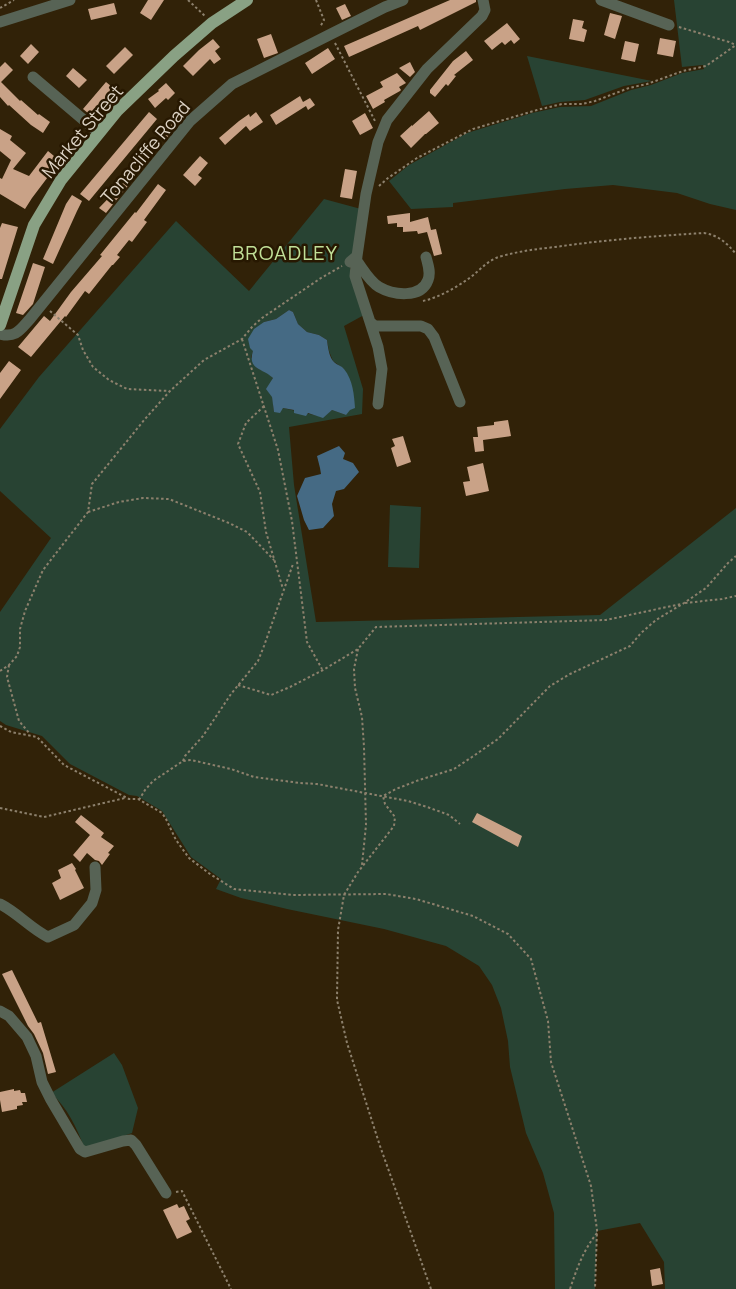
<svg xmlns="http://www.w3.org/2000/svg" width="736" height="1289" viewBox="0 0 736 1289" font-family="Manrope,sans-serif">
<rect width="100%" height="100%" fill="#312208"/>
<!-- green -->
<path fill="#284333" fill-rule="evenodd" d="M674 0H736V210L710 204 677 193 613 185 565 189 453 203V207L411 209 389 181 409 165 467 133 532 113 560 107 591 106 631 90 651 85 682 73 704 69 703 65 682 67Z
M527 56 652 81 624 86 585 100 560 102 542 106Z
M324 199 361 209 350 269 364 315 344 326 363 389 362 414 289 427 294 485 316 622 600 615 736 508V1289H665L664 1262 640 1223 597 1231 595 1289H555L554 1213 543 1173 526 1133 510 1067 508 1041 501 1008 492 985 479 966 446 946 384 929 287 909 241 898 216 889 221 879 191 857 162 811 137 796 129 795 70 764 42 736 6 725 0 721V612L51 538 0 491V429L39 377 176 221 249 291ZM289 310 293 312 298 324 307 332 319 335 327 340 329 351 333 361 344 369 346 415 332 410 323 417 283 408 274 412 271 383 273 378 268 373 257 368 251 357 264 322 276 319Z
M390 505 421 507 419 568 388 567Z
M114 1053 122 1065 138 1108 132 1133 90 1148 84 1147C76 1126 68 1109 51 1093Z"/>
<!-- water -->
<path fill="#456a84" d="M289 310 293 312 298 324 307 332 319 335 327 340C328 347 329 357 334 362 337 365 342 366 344 369 353 380 354 395 355 408L350 410 346 415 332 410 323 418 308 413 306 416 294 413V410L283 408 280 413 274 412 272 397 266 389 273 378C263 368 247 370 253 351L250 348 248 339 254 329 264 322 276 319Z
M339 446 345 453 343 459 353 463 359 472 344 489 336 491 332 504 334 516 323 528 309 530 304 520 297 496 305 478 321 474 320 468 317 456Z"/>
<!-- building -->
<path fill="#c9a287" d="M148 0H164L151 20 140 13Z
M450 0H476V2L420 30 418 26 349 57 344 46Z
M114 3 117 14 91 20 88 9Z
M345 4 351 16 342 20 336 8Z
M610 13 622 16 615 39 604 35Z
M573 19 584 21 582 28 587 30 584 42 569 39Z
M507 23 520 39 514 44 511 40 505 45 502 42 492 50 484 41Z
M271 34 278 53 264 58 257 39Z
M660 38 676 41 673 57 657 54Z
M213 39 220 47 215 51 221 59 214 64 210 59 193 76 183 66 199 50Z
M625 41 639 44 635 62 621 59Z
M31 44 39 52 28 64 20 56Z
M125 47 133 55 114 74 106 66Z
M328 48 335 59 312 74 305 63Z
M466 51 473 60 454 75 456 76 448 86 446 84 435 97 430 93V90L453 61Z
M5 62 13 70 1 82 20 101 21 100 38 115 39 114 50 122 43 133 31 125 9 105 8 106 0 97V67Z
M410 62 415 72 410 77 399 68Z
M73 68 87 80 79 88 66 76Z
M397 73 406 83 399 87 401 90 400 91 384 100 385 102 373 109 366 96 383 87 380 82Z
M106 82 117 91 94 118 83 109Z
M166 83 175 93 168 100 166 98 155 108 148 99 159 91 158 90Z
M300 96 303 102 310 98 315 105 308 110 306 106 276 125 270 115Z
M429 111 439 123 426 134H425L411 148 400 136 412 125V126Z
M149 112 157 119 89 201 80 194Z
M256 112 263 122 250 131 246 126 225 145 219 138 239 121 249 114 250 117Z
M365 113 373 128 360 135 352 121Z
M178 117 181 120 164 141 160 138Z
M0 129 12 136 10 140 26 153 13 169 29 176 48 151 60 161 32 198 25 209 0 194V178L2 179 11 160 0 151Z
M200 156 208 163 198 175 202 178 195 186 183 175Z
M345 169 357 171 352 199 340 197Z
M126 180 130 183 106 213 99 208Z
M158 184 166 190 144 220 147 222 132 242 129 240 117 255 120 257 113 265H112L89 294 85 291 66 317 65 316 31 357 18 347 44 316 50 321 71 292 102 256 100 255 135 212 136 213Z
M72 195 82 201 77 211 53 264 43 259 66 204Z
M410 213V222L428 217 431 230 436 229 442 254 434 256 427 232 418 234 417 231 403 232V227H397V223L388 224 387 216Z
M2 223 18 227 2 279H0V228Z
M33 263 45 267 33 304 23 315 16 313Z
M9 361 21 370 0 399V373Z
M508 420 511 436 483 440 484 451 475 452 473 437H478L477 427 494 425V422Z
M403 436 411 462 397 467 391 448 395 446 392 439Z
M483 463 489 491 466 496 463 482 470 481 467 467Z
M477 813 522 836 518 847 472 822Z
M81 815 104 833 101 837 114 846 108 853 110 854 102 865 99 861 95 860 87 853 80 862 73 855 90 835 75 822Z
M72 863 76 869 75 870 84 888 60 900 52 883 61 878 58 870Z
M12 970 38 1023 41 1022 56 1072 48 1074 43 1053 34 1034 28 1026 2 974Z
M14 1089V1091L20 1090 21 1093H25L27 1102H22L23 1105 17 1106V1109L2 1112 0 1100V1092Z
M177 1204 179 1208 184 1206 190 1219 186 1221 192 1232 177 1239 163 1210Z
M660 1268 663 1284 652 1286 650 1270Z"/>
<g fill="none" stroke-linecap="round" stroke-linejoin="round">
<!-- path -->
<path stroke="#8d816d" stroke-width="2" stroke-dasharray="2.5 2.5" stroke-linecap="butt" d="M188 0 205 16
M316 0 324 20 320 27
M0 8 14 0
M679 27 729 42 736 45
M335 43 375 121
M379 186 388 178 417 158 473 129 537 110 562 104H582L595 101 629 88 647 84 683 71 706 66 736 45
M423 301C440 297 457 287 471 277 481 269 489 259 502 256 520 251 537 249 555 247 604 240 654 236 704 233 718 235 727 243 736 254
M50 311 78 335 83 350 93 367 109 380 127 389 169 391
M242 339 278 450 292 521 307 642 322 669
M264 406 246 423 238 444 260 492 266 532 283 589
M88 512 119 502 143 498 169 499 229 523 247 532 274 560
M685 603 722 599 736 596
M358 649 354 669 355 688 362 717 364 747 366 825 362 865
M9 665 7 677 19 721 30 734
M0 671 9 665 17 656 20 647V629L25 611 43 570 88 512 92 484 145 419 170 391 204 360 242 339 252 327 262 318 321 278 342 266
M238 685 271 695 290 687 323 670 358 649 376 627 606 620 681 604
M0 726 11 732 37 737 64 765 129 799H138L162 813 166 819 176 840 189 858 210 874 234 889 293 895 386 894 416 899 473 916 508 934 531 959 548 1021 551 1062 591 1186 597 1230 595 1289
M183 761 185 756 203 736 231 694 258 661 264 646 293 564
M139 800 145 790 153 781 183 761 191 760 231 769 254 777 300 783 317 784 408 801 430 808 449 815 460 824
M0 808 44 817 125 798
M176 1192 182 1191 231 1289
M431 1289 380 1146 347 1043 337 1000 338 930 344 895 358 872 394 826 395 817 385 804 383 796 396 789 419 780 454 769 472 757 498 739 550 686 570 674 630 646 641 633 656 620 684 603 706 588 728 563 736 556
M570 1289C577 1268 583 1251 597 1233"/>
<!-- minor -->
<path stroke="#576355" stroke-width="11" d="M601 0 669 25
M0 22 70 0
M33 77 99 133
M357 256 355 276 370 322 375 326H421L428 329 434 337 460 402
M356 260C363 269 369 281 379 287 393 295 421 299 428 280 431 272 428 265 426 257
M350 262 357 256 366 194 378 142 387 120 427 69 482 16 485 10 483 0
M370 322 378 347 382 369 378 404
M0 334C16 338 20 330 30 319L190 121 232 84 331 34 385 7 403 0
M0 904C18 913 30 928 48 937L74 925 92 903 96 890 95 867
M0 1011 9 1016 27 1037 36 1056 42 1082 51 1100 80 1149 85 1152 123 1141 131 1140 136 1145 166 1193"/>
<!-- major -->
<path stroke="#89a184" stroke-width="12" d="M0 325 34 225 61 180 117 111 174 56 212 23 247 0"/>
</g>
<g text-anchor="middle" dominant-baseline="central" stroke-width="5" stroke-linejoin="round" paint-order="stroke">
<!-- street labels -->
<g font-size="18" fill="#dcd2c4" stroke="#271801">
<text transform="translate(82 131) rotate(-50)">Market Street</text>
<text transform="translate(145 152) rotate(-50)">Tonacliffe Road</text>
</g>
<!-- quarter labels -->
<g font-size="20" letter-spacing="1" fill="#c1e098" stroke="#271801">
<text x="285" y="252">BROADLEY</text>
</g>
</g>
</svg>
